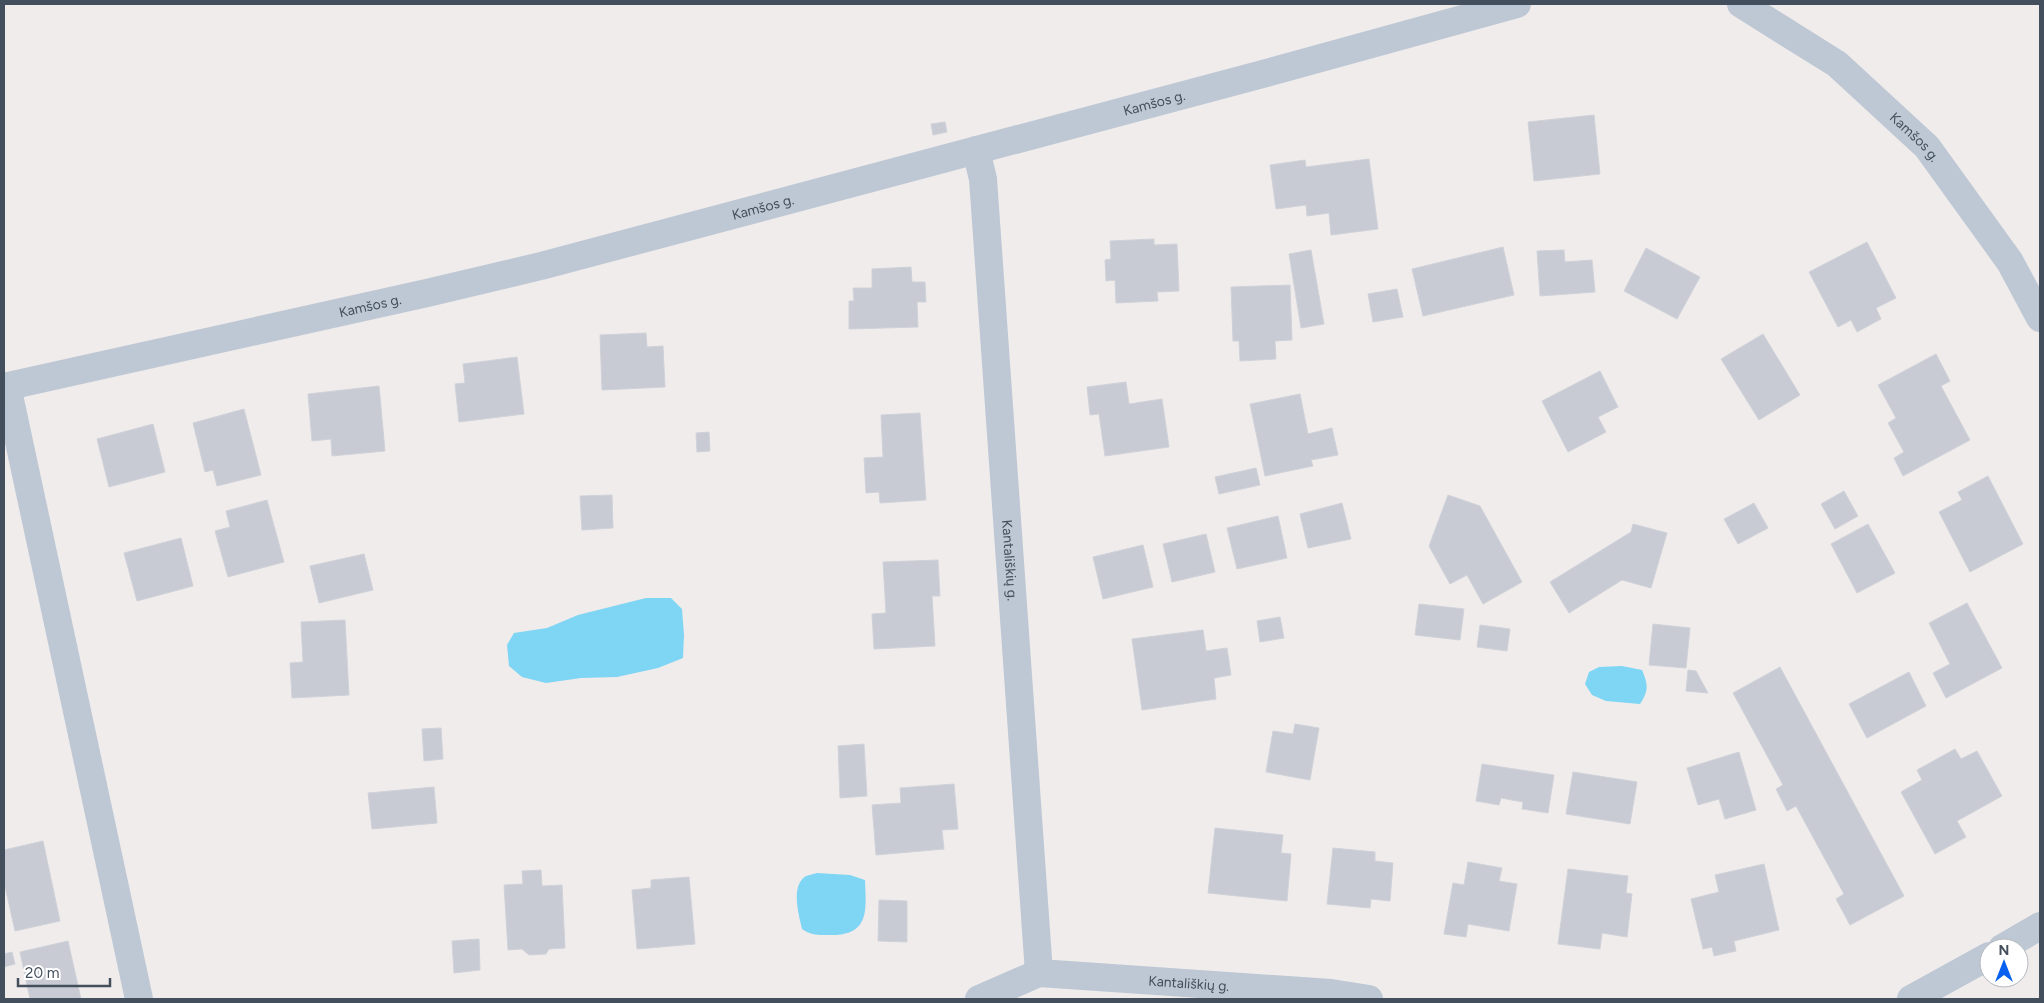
<svg xmlns="http://www.w3.org/2000/svg" width="2044" height="1003" viewBox="0 0 2044 1003" font-family="Figtree,sans-serif">
<rect width="100%" height="100%" fill="#f0ecec"/>
<!-- water -->
<path fill="#7ed5f4" d="M646 598H671L682 609 684 635 683 658 658 668 617 677 581 678 546 683 522 677 509 666 507 645 514 633 547 628 578 615Z
M1622 666 1642 670C1648 684 1649 691 1640 704L1606 701 1592 695 1585 684 1589 672 1599 667Z
M817 873 850 875 865 880C866 910 870 935 831 935 819 935 812 936 802 929 799 915 790 886 806 876 809 875 814 874 817 873Z"/>
<!-- building -->
<path fill="#c8cbd3" stroke="#d0d2d9" d="M1594 115 1600 174 1534 181 1528 122Z
M945 122 947 132 933 135 931 124Z
M1369 159 1378 229 1331 235 1329 213 1307 216 1306 205 1276 209 1270 165 1305 160 1306 167Z
M1154 239V245L1177 244 1179 291 1157 292 1158 301 1116 303 1115 280 1106 281 1105 260 1111 259 1110 241Z
M1867 242 1896 298 1876 308 1881 319 1857 332 1851 320 1838 327 1809 272Z
M1503 247 1514 295 1423 316 1412 269Z
M1646 248 1700 277 1677 319 1624 291Z
M1311 250 1324 324 1301 328 1289 254Z
M1564 250 1565 262 1592 260 1595 292 1540 296 1537 251Z
M911 267 912 282H925L926 302H917L918 327 849 329V301H854L853 288H872V269Z
M1290 285 1292 340 1275 341 1276 359 1240 361 1239 341H1233L1231 287Z
M1397 289 1403 317 1373 322 1368 294Z
M646 333 647 347 663 346 665 387 602 390 600 335Z
M1763 334 1800 395 1759 420 1721 359Z
M1936 354 1950 381 1941 386 1970 440 1903 476 1894 458 1904 452 1888 423 1896 418 1878 385Z
M517 357 524 414 459 422 455 384 465 383 463 364Z
M1600 371 1618 407 1598 417 1606 432 1568 452 1542 401Z
M1126 382 1129 404 1162 399 1169 447 1105 456 1099 414 1090 415 1087 387Z
M379 386 385 451 332 456 331 439 312 441 308 394Z
M1300 394 1308 434 1332 428 1338 455 1311 460 1313 466 1265 476 1250 404Z
M244 409 261 475 217 486 213 470 205 472 193 423Z
M920 413 926 500 880 503 879 492 866 493 864 458 883 457 881 415Z
M153 424 165 472 109 487 97 439Z
M709 432 710 451 697 452 696 433Z
M1256 468 1260 485 1219 494 1215 477Z
M1988 476 2023 544 1970 572 1939 512 1962 500 1958 492Z
M1844 491 1858 516 1835 529 1821 504Z
M612 495 613 528 582 530 580 496Z
M1448 495 1480 506 1522 582 1483 604 1467 575 1450 584 1429 546Z
M267 500 284 562 228 577 215 531 230 527 226 511Z
M1342 503 1351 539 1308 548 1300 514Z
M1754 503 1768 528 1738 544 1724 519Z
M1278 516 1287 558 1237 569 1227 528Z
M1633 524 1667 533 1651 588 1622 580 1569 613 1550 582 1631 532Z
M1868 524 1895 573 1857 593 1831 544Z
M1206 534 1215 572 1172 582 1163 544Z
M181 538 193 586 137 601 124 553Z
M1143 545 1153 587 1103 599 1093 557Z
M364 554 373 590 319 603 310 566Z
M938 560 940 596H932L935 646 874 649 872 614 886 613 883 562Z
M1967 603 2002 668 1946 698 1933 673 1950 664 1929 623Z
M1419 604 1464 609 1460 640 1415 635Z
M1280 617 1284 638 1260 642 1257 621Z
M345 620 349 695 292 698 290 663 303 662 301 622Z
M1653 624 1690 628 1686 668 1649 665Z
M1480 625 1510 629 1507 651 1477 647Z
M1203 630 1206 651 1227 648 1231 675 1214 678 1216 699 1142 710 1132 639Z
M1780 667 1904 896 1850 925 1836 899 1844 894 1796 806 1787 811 1776 789 1783 785 1733 693Z
M1688 670 1696 671 1708 693 1686 691Z
M1909 672 1926 706 1867 738 1849 704Z
M1295 724 1319 728 1310 780 1266 772 1273 731 1293 734Z
M441 728 443 759 424 761 422 729Z
M864 744 867 796 840 798 838 746Z
M1955 749 1961 759 1977 751 2002 796 1957 821 1966 837 1935 854 1901 792 1922 780 1917 770Z
M1739 752 1756 810 1725 819 1719 799 1698 805 1687 768Z
M1482 764 1554 775 1548 813 1522 809 1523 802 1501 798 1499 805 1476 801Z
M1573 772 1637 782 1630 824 1566 814Z
M954 784 958 829 942 830 944 849 876 855 872 805 901 803 900 788Z
M434 787 437 823 372 829 368 793Z
M1215 828 1283 835 1281 853 1291 854 1287 901 1208 893Z
M43 841 60 921 15 931 4 882V850Z
M1333 848 1375 852V861L1393 863 1390 901 1371 899 1370 908 1327 904Z
M1468 862 1502 868 1499 881 1517 884 1509 931 1468 924 1466 937 1444 934 1453 883 1464 885Z
M1764 864 1779 930 1734 941 1736 951 1714 956 1712 947 1703 949 1691 899 1719 892 1715 875Z
M1568 869 1628 876 1626 893 1632 894 1627 937 1602 933 1600 949 1558 944Z
M541 870 542 886 562 885 565 948 549 949 546 954 529 955 522 949 508 950 504 885 523 884 522 871Z
M689 877 695 944 637 949 632 890 651 888V880Z
M879 900 907 901V942L878 941Z
M479 939 480 970 454 973 452 941Z
M68 941 81 999H30L20 952Z
M12 952 15 964 4 967V954Z"/>
<g fill="none" stroke-linecap="round" stroke-linejoin="round">
<!-- minor -->
<g stroke="#bec8d4" stroke-width="28">
<path id="s1" d="M1741 4 1837 64 1927 147 2010 262 2040 318"/>
<path id="s2" d="M976 150 983 179 1039 973 1331 993 1369 999"/>
<path d="M7 386 139 999"/>
<path id="s3" d="M4 387 427 293 541 266 1259 75 1517 4"/>
<path d="M2002 948 2040 926"/>
<path d="M979 999 1039 973"/>
<path d="M1911 999 1989 956"/>
</g>
</g>
<g text-anchor="middle" dominant-baseline="central" stroke-width="5" stroke-linejoin="round" paint-order="stroke">
<!-- street labels -->
<g font-size="14" fill="#434f5c" stroke="#fff">
<text stroke="none"><textPath href="#s3" startOffset="1185">Kamšos g.</textPath></text>
<text stroke="none"><textPath href="#s1" startOffset="220">Kamšos g.</textPath></text>
<text stroke="none"><textPath href="#s3" startOffset="780">Kamšos g.</textPath></text>
<text stroke="none"><textPath href="#s3" startOffset="375">Kamšos g.</textPath></text>
<text stroke="none"><textPath href="#s2" startOffset="412">Kantališkių g.</textPath></text>
<text stroke="none"><textPath href="#s2" startOffset="976">Kantališkių g.</textPath></text>
</g>
</g>
<!-- border -->
<rect width="2044" height="1003" fill="none" stroke="#434f5c" stroke-width="10"/>
<!-- north arrow -->
<g transform="translate(2004 963)"><circle r="24" fill="#ffffff" stroke="#b4b9be"/>
<path d="M0-4L9 19L0 12L-9 19Z" fill="#0860ee"/>
<text y="-8" font-size="14" font-weight="bold" text-anchor="middle" fill="#434f5c">N</text>
</g>
<!-- scale -->
<path d="M18 978v8h92v-8" fill="none" stroke="#434f5c" stroke-width="2.5"/>
<text x="25" y="978" font-size="15" fill="#434f5c" stroke="#ffffff" stroke-width="4" paint-order="stroke">20 m</text>
</svg>
